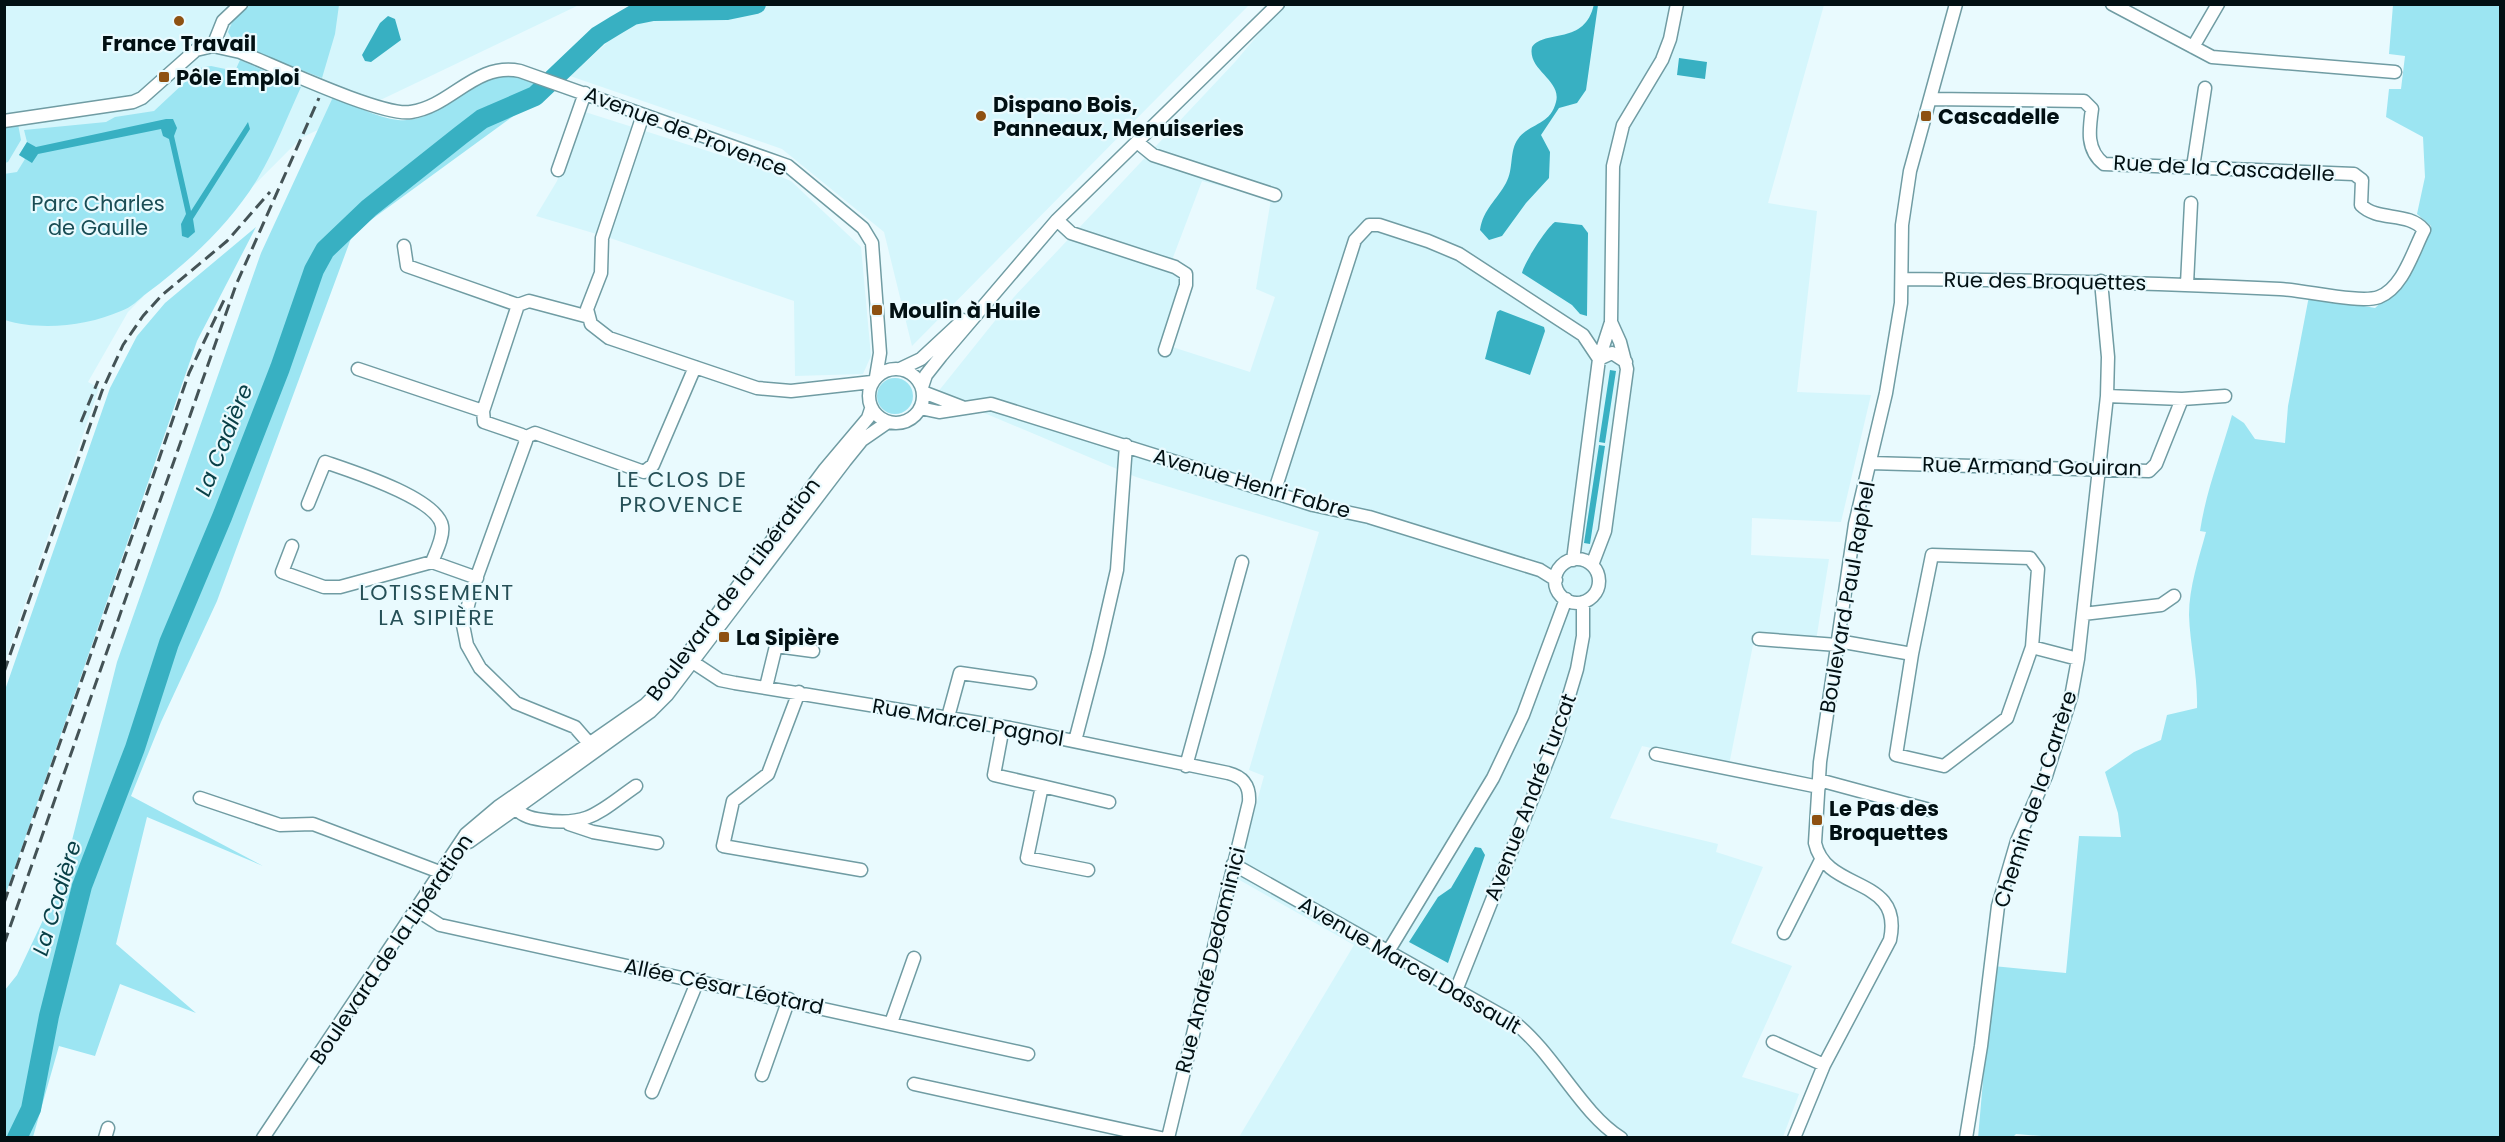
<svg xmlns="http://www.w3.org/2000/svg" width="2505" height="1142" viewBox="0 0 2505 1142" font-family="Poppins,sans-serif">
<rect width="100%" height="100%" fill="#e9fafe"/>
<!-- built -->
<path fill="#d5f6fc" fill-rule="evenodd" d="M5 5H579L301 138 128 312 88 382 99 388 5 662Z
M776 5V4L1249 5 912 346 884 232 782 149 570 76 632 20Z
M1283 5H1824L1768 203 1817 211 1797 392 1871 395 1841 522 1752 518 1751 555 1829 559 1815 647 1753 645 1729 765 1642 746 1610 818 1718 844 1716 852 1763 867 1731 943 1792 966 1742 1077 1799 1094 1783 1137H1239L1354 945 1236 878 1264 776 1249 770 1319 532 1136 477 937 393 1014 297 1235 62ZM1202 181 1271 199 1256 289 1275 297 1250 372 1163 344 1183 277 1169 268Z
M582 111 755 166 791 181 861 247 871 356 863 374 795 376 794 301 610 238 536 216 557 181Z"/>
<!-- green -->
<path fill="#9ce5f2" d="M249 5H339L335 34 322 78 235 44 228 32 234 18Z
M2393 5H2500V1137L2067 1138 2016 1134 2013 1137 1978 1138 1993 966 2066 973 2079 836 2121 837 2118 813 2105 772 2134 752 2161 740 2167 715 2197 708C2198 676 2190 646 2189 615 2189 587 2199 558 2206 532L2200 531C2206 491 2221 454 2232 415L2244 423 2255 439 2285 443 2288 406 2309 296 2375 308 2405 281 2431 226 2417 214 2425 177 2423 137 2386 117 2389 89H2401L2405 56 2389 54Z
M240 60 301 87C287 117 275 150 258 178 231 223 189 262 147 293 139 299 131 308 121 311 87 326 40 331 5 320L4 174 17 172 25 159 19 155 27 142 24 130 106 122 115 117 154 111 200 68 211 66 235 71Z
M512 75 541 85 545 93 353 233 217 601 161 722 131 796 263 866 147 817 116 944 196 1013 120 984 95 1056 59 1046 33 1137 5 1138V990L17 975 62 880 117 662 261 253 333 97C353 104 377 118 398 120 442 124 467 76 512 75Z
M18 124 21 140 8 162 5 163 4 126Z
M256 227 197 341 5 896V690L110 388 137 336 165 303Z
M877 396a18 18 0 1 1 36 0a18 18 0 1 1-36 0Z"/>
<!-- water -->
<path fill="#38b0c2" d="M1594 4 1598 5 1586 90 1577 103 1559 108 1541 135 1550 152 1549 178 1526 203 1502 236 1489 240 1480 230C1483 209 1497 200 1506 183 1514 169 1509 151 1518 139 1529 123 1550 126 1556 102 1562 80 1527 70 1532 47 1545 29 1585 46 1594 4Z
M388 16 395 19 401 40 371 62 365 61 362 55 380 23Z
M1679 58 1707 62 1705 79 1677 75Z
M166 119H173L177 128 174 136 191 211 248 122 250 129 193 219 195 232 188 238 182 236 181 224 186 214 169 139 163 136 161 129 38 154 32 163 19 155 27 142 36 147Z
M1555 222 1582 225 1588 233 1587 316 1580 314 1572 305 1522 273C1524 263 1547 227 1555 222Z
M1500 310 1544 327 1545 331 1530 375 1485 359 1497 312Z
M1610 370 1616 371 1605 443 1599 442Z
M1599 445 1605 446 1590 544 1584 543Z
M1475 847 1481 848 1485 855 1448 963 1409 942 1438 897 1451 888Z"/>
<g fill="none" stroke-linecap="round" stroke-linejoin="round">
<!-- river -->
<path stroke="#38b0c2" stroke-width="20" d="M17 1138 31 1109 49 1016 82 886 135 748 169 643 222 517 280 368 314 270 325 250 369 208 461 135 482 119 535 96 598 36 616 25 633 15 653 11 727 10 756 4"/>
<defs>
<path id="minor" d="M2112 4 2212 57 2395 72
M213 46 223 21 241 4
M2193 47 2218 4
M643 115 602 238 601 273 587 309 591 324 609 338 757 388 791 391 872 382
M4 121 133 102 142 98 196 50 213 46 240 52C273 65 382 117 411 112 452 106 475 62 520 71L788 166 863 228 872 243 880 353 876 377
M1137 142 1153 155 1275 195
M2193 167 2205 88
M558 170 585 93
M1057 220 1071 233 1175 267 1186 274V285L1165 350
M404 246 407 266 518 305 529 301 589 317
M1903 279C2029 280 2154 283 2280 289 2305 290 2360 304 2379 297 2403 288 2413 251 2424 230 2408 211 2378 222 2361 205L2362 180 2354 174 2104 164C2086 150 2089 130 2092 109L2084 101 1931 99
M2187 284 2191 203
M869 396a27 27 0 1 1 54 0a27 27 0 1 1-54 0Z
M358 369 483 411 484 422 522 435 524 438 535 433 644 472 653 465 695 367
M900 369 921 359 963 320
M922 387 926 375 941 356 1057 220 1278 4
M923 392 962 407
M2182 399 2225 396
M920 408 939 412 991 404 1313 505 1369 517 1540 570 1556 580
M483 411 518 305
M524 438 526 441 472 590 463 625 467 645 480 668 516 703 575 727 594 749
M1870 463 2149 471 2156 464 2182 399 2107 396
M1274 493 1355 240 1369 225H1379L1428 241 1459 254 1583 335 1599 359 1612 353 1626 362
M308 504 325 462C351 471 437 498 442 526 444 536 436 552 432 562
M292 546 282 572 324 587H340L432 562 477 578
M1555 581a22 22 0 1 1 44 0a22 22 0 1 1-44 0Z
M1573 560 1599 359 1611 322 1613 166 1623 125 1662 60 1670 39 1677 4
M1592 565 1605 531 1627 369 1620 342 1611 322
M2083 614 2161 605 2174 596
M1759 639 1837 645
M1838 641 1912 654 1896 755 1944 766 2007 718 2032 647 2078 659
M1912 654 1932 555 2030 558 2038 569 2032 647
M685 657 720 680 735 683 1010 728 1228 773C1244 777 1250 786 1249 802L1168 1138
M766 687 776 646 813 651
M799 692 768 774 733 801 723 846 861 870
M948 717 960 673 1030 683
M1003 727 994 775 1042 786 1027 858 1088 870
M1075 741 1098 653 1117 570 1126 445
M1656 754 1819 787
M1186 766 1242 562
M1819 780 1930 810
M1042 786 1109 802
M200 798 280 825 313 824 445 874
M511 803C520 815 528 818 543 820 589 827 600 811 636 786
M569 824 593 832 657 843
M469 842 650 712 667 695 845 461 862 440 888 422
M1233 864 1515 1023C1555 1055 1581 1113 1621 1138
M415 909 440 925 1028 1054
M1784 933 1821 860
M1389 950 1493 778 1523 715 1566 599
M1457 988 1556 739 1577 669 1583 636V602
M891 1023 914 958
M1773 1042 1824 1065
M762 1075 789 999
M914 1084 1161 1138
M652 1092 698 980
M105 1138 108 1128
M263 1138 466 834 498 807 645 705 663 687 825 469 868 418 871 409
M1794 1138 1824 1065 1890 940C1904 875 1826 893 1815 843L1820 762 1855 524 1886 393 1901 303 1902 225 1910 171 1956 4
M1966 1138 1981 1046 1998 906 2017 841 2046 776 2071 697 2078 659 2107 396 2108 357 2101 281"/>
</defs>
<!-- minor casing -->
<use href="#minor" stroke="#709ca3" stroke-width="15"/>
<!-- minor -->
<use href="#minor" stroke="#fff" stroke-width="12"/>
<!-- rail -->
<path stroke="#445356" stroke-width="3" stroke-dasharray="12 6" stroke-linecap="butt" d="M81 422 98 381
M4 672 102 391 123 345 143 316 162 295 227 241 270 192
M4 903 189 373 224 300
M4 944 236 285 319 98"/>
</g>
<!-- markers -->
<g fill="#8e5112" stroke="#e9fafe" stroke-width="2">
<circle cx="179" cy="21" r="6"/>
<rect x="158" y="71" width="12" height="12" rx="3"/>
<circle cx="981" cy="116" r="6"/>
<rect x="1920" y="110" width="12" height="12" rx="3"/>
<rect x="871" y="304" width="12" height="12" rx="3"/>
<rect x="718" y="631" width="12" height="12" rx="3"/>
<rect x="1811" y="814" width="12" height="12" rx="3"/>
</g>
<g text-anchor="middle" dominant-baseline="central" stroke-width="4.5" stroke-linejoin="round" paint-order="stroke">
<!-- poi labels -->
<g font-size="21" font-weight="bold" fill="#021013" stroke="#e9fafe" text-anchor="start">
<text x="179" y="43" text-anchor="middle">France Travail</text>
<text x="176" y="77">Pôle Emploi</text>
<text x="993" y="104">Dispano Bois,<tspan x="993" dy="24">Panneaux, Menuiseries</tspan></text>
<text x="1938" y="116">Cascadelle</text>
<text x="889" y="310">Moulin à Huile</text>
<text x="736" y="637">La Sipière</text>
<text x="1829" y="808">Le Pas des<tspan x="1829" dy="24">Broquettes</tspan></text>
</g>
<!-- street labels -->
<g font-size="21" fill="#021013" stroke="#e9fafe">
<text transform="translate(686 131) rotate(21)">Avenue de Provence</text>
<text transform="translate(2224 168) rotate(3)">Rue de la Cascadelle</text>
<text transform="translate(2045 281) rotate(1)">Rue des Broquettes</text>
<text transform="translate(2032 466) rotate(1)">Rue Armand Gouiran</text>
<text transform="translate(1252 483) rotate(16)">Avenue Henri Fabre</text>
<text transform="translate(733 589) rotate(-53)">Boulevard de la Libération</text>
<text transform="translate(1847 597) rotate(-80)">Boulevard Paul Raphel</text>
<text transform="translate(968 722) rotate(10)">Rue Marcel Pagnol</text>
<text transform="translate(1530 797) rotate(-69)">Avenue André Turcat</text>
<text transform="translate(2035 799) rotate(-72)">Chemin de la Carrère</text>
<text transform="translate(391 949) rotate(-56)">Boulevard de la Libération</text>
<text transform="translate(1210 960) rotate(-76)">Rue André Dedominici</text>
<text transform="translate(1410 965) rotate(30)">Avenue Marcel Dassault</text>
<text transform="translate(724 986) rotate(12)">Allée César Léotard</text>
</g>
<!-- park labels -->
<g font-size="21" fill="#1a4d55" stroke="#e9fafe">
<text x="98" y="203">Parc Charles<tspan x="98" dy="24">de Gaulle</tspan></text>
</g>
<!-- water labels -->
<g font-size="22" font-style="italic" fill="#083f46" stroke="#e9fafe">
<text transform="translate(224 440) rotate(-68)">La Cadière</text>
<text transform="translate(57 898) rotate(-73)">La Cadière</text>
</g>
<!-- neighbourhood labels -->
<g font-size="22" letter-spacing="1.5" fill="#265057" stroke="#e9fafe">
<text x="682" y="479">LE CLOS DE<tspan x="682" dy="25">PROVENCE</tspan></text>
<text x="437" y="592">LOTISSEMENT<tspan x="437" dy="25">LA SIPIÈRE</tspan></text>
</g>
</g>
<!-- border -->
<rect width="2505" height="1142" fill="none" stroke="#021013" stroke-width="12"/>
</svg>
